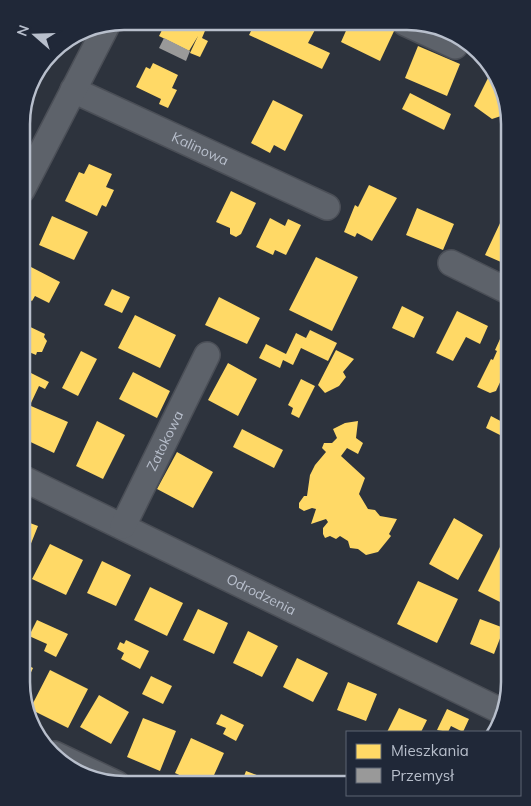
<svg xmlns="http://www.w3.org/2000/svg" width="531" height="806" viewBox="0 0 531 806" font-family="Mulish,sans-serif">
<rect width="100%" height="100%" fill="#2d333d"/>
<!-- homes -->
<path fill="#ffd966" d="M318 24 308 43 330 53 322 69 249 35 254 25H270L283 31 286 25Z
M349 24H384L395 29 380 61 341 42Z
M164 26H207L202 38 208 41 200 57 190 53 198 36 189 51 159 36Z
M418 46 460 64 447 96 405 78Z
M153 63 178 75 172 88 177 90 168 108 159 104 161 99 136 87 146 67 150 69Z
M490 74 495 76 502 85 506 106 501 116 492 119 474 106Z
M410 93 451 114 444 130 402 109Z
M273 100 303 115 285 151 274 145 270 153 251 143Z
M89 164 112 174 106 187 114 190 106 207 102 205 97 216 65 201 79 172 84 174Z
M369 185 397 198 372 241 357 233 355 237 344 232 355 205 358 207Z
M231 191 256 203 241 234 236 237 230 234V228L216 222Z
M417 208 454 224 443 250 406 235Z
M52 216 88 232 74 260 39 245Z
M270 218 285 226 288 219 301 225 286 255 275 250 273 255 256 247Z
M501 221 510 225V266L485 255Z
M316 257 358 277 332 331 289 310Z
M31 267 60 282 49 303 35 296 32 301 22 296V285Z
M112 289 130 297 122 313 104 305Z
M219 297 260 318 247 344 205 325Z
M402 306 424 317 414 338 392 328Z
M457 311 488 326 480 344 466 337 453 361 436 353Z
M135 315 176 335 160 368 118 348Z
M510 318V376L507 381 502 378 496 391 490 393 477 387 491 359 493 360 497 351 495 350 500 339 503 340 504 336 502 335Z
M22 323 45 334 44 337 47 341 42 352H37L36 355 29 352 24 363 22 362Z
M310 330 337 343 328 361 301 348 293 365 283 360 280 368 259 358 266 344 286 354 296 333 306 338Z
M336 350 354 359 343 372 346 377 339 386 325 393 318 385Z
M81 351 97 359 78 396 62 388Z
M228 363 257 379 238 416 208 400Z
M133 372 170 391 157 418 119 399Z
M31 373 49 382 45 389 39 386 31 403 22 399V391Z
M301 379 315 386 299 418 291 414 293 408 288 405Z
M31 406 68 422 54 453 22 438V426Z
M491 416 510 426V440L486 428Z
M97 421 125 435 103 479 76 466Z
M358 421 356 438 363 443 358 454 347 448 341 456 365 478 359 494 368 509 375 510 380 516 397 519 389 534 391 536 378 552 366 555 358 549 350 548 348 541 340 536 336 539 330 536 325 538 323 534V528L328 522 326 519 311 524 316 509 312 508 304 511 299 508V503L304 496H307L310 475 315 465 326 452 322 448 324 443H332L337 438 333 429 345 423Z
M242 429 283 450 274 468 233 447Z
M177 452 213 472 193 508 157 489Z
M454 518 483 535 458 580 429 564Z
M22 520 38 526 22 566H21Z
M503 541 510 544V589L502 603 478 591Z
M50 544 83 560 66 595 32 579Z
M102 561 131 575 116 606 87 593Z
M418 581 458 599 437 643 397 624Z
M150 587 183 603 167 636 134 620Z
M198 609 228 623 214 654 183 640Z
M480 619 504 628 494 654 470 644Z
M37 620 68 634 56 657 44 651 47 644 29 636Z
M248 631 278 646 262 677 233 663Z
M126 640 149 651 140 669 121 659 124 653 117 649 120 642 124 644Z
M297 658 328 673 313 702 283 687Z
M21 662 33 668 23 690 21 682Z
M50 670 88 689 68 728 30 709Z
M151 676 172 686 163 704 142 694Z
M348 682 377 694 366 721 337 710Z
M99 695 129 712 111 744 80 727Z
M399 708 427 720 421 732H387Z
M447 709 469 719 463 732 451 726 448 732 437 730Z
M221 714 244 725 236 741 223 734 226 728 216 724Z
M143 718 176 731 160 771 127 757Z
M191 738 224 753 210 784H199L175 773Z
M246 771 281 784H241Z"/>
<!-- industry -->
<path fill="#999" d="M164 38 190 51 186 61 159 48Z"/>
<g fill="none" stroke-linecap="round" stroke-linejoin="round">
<defs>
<g id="minor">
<path d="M405 23 455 46"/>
<path id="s1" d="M73 90 327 207"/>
<path d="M22 190 106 27"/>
<path d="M451 263 510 292"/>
<path id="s2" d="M22 478 501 711"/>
<path id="s3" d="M123 526 207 355"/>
<path d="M54 754 117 784"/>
</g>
</defs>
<!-- minor casing -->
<use href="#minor" stroke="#4b4f57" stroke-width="28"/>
<!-- minor -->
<use href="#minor" stroke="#5d626a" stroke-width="25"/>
</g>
<g text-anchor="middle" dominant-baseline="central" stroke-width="5" stroke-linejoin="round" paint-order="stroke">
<!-- street labels -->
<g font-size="14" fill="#b8bfcc" stroke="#202838">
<text stroke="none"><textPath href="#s1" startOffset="140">Kalinowa</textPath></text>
<text stroke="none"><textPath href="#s3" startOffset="95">Zatokowa</textPath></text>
<text stroke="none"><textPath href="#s2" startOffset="266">Odrodzenia</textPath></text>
</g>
</g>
<!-- crop -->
<path d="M0 0H531V806H0ZM124 30H407A94 94 0 0 1 501 124V682A94 94 0 0 1 407 776H124A94 94 0 0 1 30 682V124A94 94 0 0 1 124 30Z" fill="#202838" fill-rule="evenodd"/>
<path fill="none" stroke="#b8bfcc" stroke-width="2.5" d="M124 30H407A94 94 0 0 1 501 124V682A94 94 0 0 1 407 776H124A94 94 0 0 1 30 682V124A94 94 0 0 1 124 30Z"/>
<!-- legend -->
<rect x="346" y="731" width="175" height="65" fill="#202838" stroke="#5d6473"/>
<rect x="356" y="744" width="25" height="15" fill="#ffd966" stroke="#5d6473"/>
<text x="391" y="756" font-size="15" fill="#b8bfcc">Mieszkania</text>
<rect x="356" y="768" width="25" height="15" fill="#999999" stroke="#5d6473"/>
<text x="391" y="781" font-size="15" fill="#b8bfcc">Przemysł</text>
<!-- north arrow -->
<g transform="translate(35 35) rotate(290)" stroke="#202838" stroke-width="4" paint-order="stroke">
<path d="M0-4L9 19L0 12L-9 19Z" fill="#b8bfcc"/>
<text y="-8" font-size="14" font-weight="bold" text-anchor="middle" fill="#b8bfcc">N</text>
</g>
</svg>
